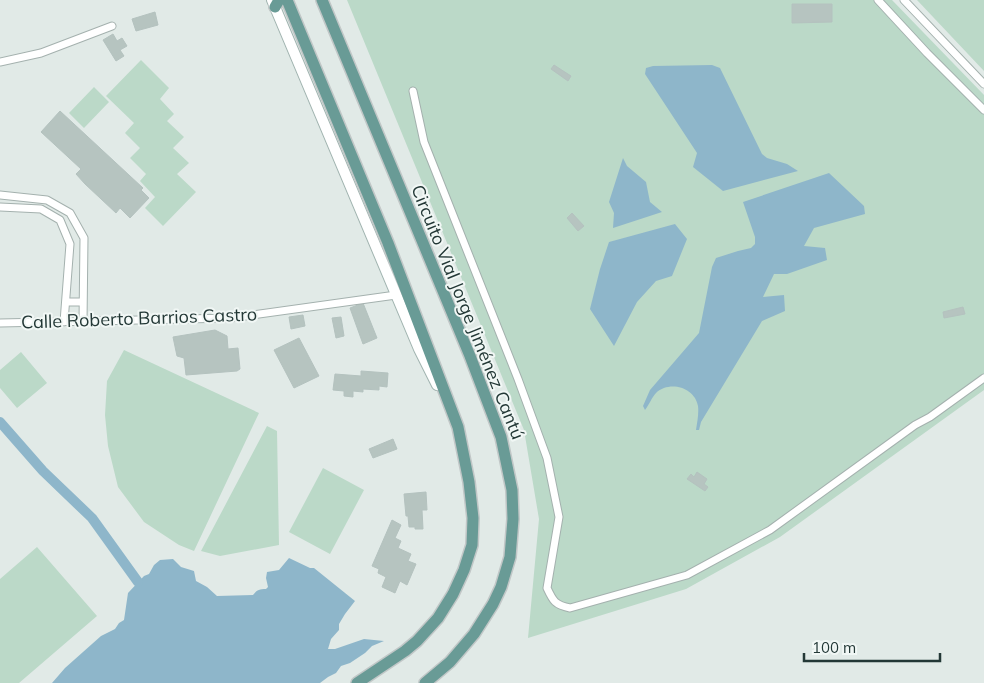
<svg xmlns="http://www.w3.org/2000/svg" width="984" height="683" viewBox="0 0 984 683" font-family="Mulish,sans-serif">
<rect width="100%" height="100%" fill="#e1eae7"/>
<!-- green -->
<path fill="#bbd9c8" d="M347 0H892L984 95V390L780 537 686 589 528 638 539 519 524 430Z
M917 0H984V71Z
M141 60 169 88 160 99 174 114 167 121 184 137 173 148 189 163 177 174 196 192 163 226 145 208 155 197 140 181 146 174 130 158 140 148 125 133 134 123 106 96Z
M94 87 109 102 84 128 69 113Z
M124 350 259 413 194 551 179 545 144 522 118 487 108 446 105 415 107 381Z
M21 352 47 383 17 408 0 388V370Z
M267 426 277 431 279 545 220 556 201 551Z
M323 468 364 490 330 554 289 532Z
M37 547 97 616 19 683H0V579Z"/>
<!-- water -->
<path fill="#8eb6ca" d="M712 65 720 68 762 154 767 158 787 164 798 171 723 191 693 167 697 153 645 74 646 68 653 66Z
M623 158 627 166 646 182 650 202 662 212 613 228 614 213 609 202Z
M829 173 864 206 865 214 814 228 804 246 825 248 827 260 787 274H774L763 297 784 295 785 311 762 321 701 422 699 430H696C697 423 699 414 698 406 695 388 670 380 656 393 652 397 649 405 645 410L643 406 650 390 699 333 712 267 716 258 738 251 751 248 755 244V237L743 202Z
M675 224 687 239 672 276 656 281 637 302 614 346 590 309 600 269 609 242Z
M289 558 310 568H314L355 601 345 614 339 624V630L331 639 328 649H335L364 639 384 641 372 646 365 653 350 663 341 666 336 673 328 677 320 683H52L65 668 101 636 115 629 119 623 124 620 128 593 144 576 149 574 154 565 160 560 173 559 181 567 194 571 196 581 207 587 217 596 253 595C257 590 259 589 266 589L268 587 266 578 267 572 279 570Z"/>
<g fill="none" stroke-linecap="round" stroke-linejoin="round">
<!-- canal -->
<path stroke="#8eb6ca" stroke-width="10" d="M0 422 43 471 92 518 138 582"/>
</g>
<!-- building -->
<path fill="#b6c4c0" stroke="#b4c2bf" d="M792 4H832V22L792 23Z
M155 12 158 25 136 31 132 19Z
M113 34 117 41 122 38 127 46 120 50 124 56 116 61 103 40Z
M554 65 571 76 568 81 551 69Z
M60 111 143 188 141 190 149 198 130 218 120 208 116 213 85 184 76 174 81 169 41 132Z
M572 213 584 226 578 231 567 218Z
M363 303 377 338 363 344 350 308Z
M963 307 965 314 944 318 943 312Z
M303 315 305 326 291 329 289 317Z
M341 317 344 336 336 338 332 318Z
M215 330 227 336 228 349 238 348 240 369 237 371 186 375 184 358 177 356 173 337Z
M299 338 319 376 294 388 274 350Z
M361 371 388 373 387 387 379 386V390L363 389V392L353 391V397L344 396V391L333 390 335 374 361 376Z
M393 439 397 449 373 458 369 449Z
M697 472 707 479 704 484 708 487 705 491 687 479 691 474 694 477Z
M426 492 427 510H422L423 529H415V527H409L408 516H406L404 494Z
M392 520 401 525 395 538 401 541 398 548 411 554 408 561 416 564 407 585 400 581 395 593 382 587 386 577 378 573 379 569 372 566Z"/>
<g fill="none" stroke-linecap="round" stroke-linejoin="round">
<defs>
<path id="street" d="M878 0 927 53 984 110
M904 0 984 84
M0 62 41 53 112 26
M413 91 424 142 518 379 547 458 559 517 547 588C553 601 555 605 570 608L687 575 770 530 915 425 930 417 984 378
M0 195 47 200 70 213 84 238 83 322
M0 207 41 209 60 220 70 244 64 322
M66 302H83
M0 323 231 318 396 295"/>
<path id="secondary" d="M272 0 419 349 437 385"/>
<path id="primary" d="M287 0 388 243 458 427 469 482 473 518 472 545 464 570 453 594 438 618 417 641 405 651 357 683
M322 0 470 356 501 437 512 490 513 519 510 557 501 587 493 604 474 634 450 662 425 683
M275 7 279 0"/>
</defs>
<!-- street casing -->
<use href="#street" stroke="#a4b1ae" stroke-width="9"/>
<!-- secondary casing -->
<use href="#secondary" stroke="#a1b4b0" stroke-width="12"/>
<!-- primary casing -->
<use href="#primary" stroke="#c1c7c7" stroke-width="14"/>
<!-- street -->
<use href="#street" stroke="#fff" stroke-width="7"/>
<!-- secondary -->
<use href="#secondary" stroke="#fff" stroke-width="10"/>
<!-- primary -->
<use href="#primary" stroke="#699b96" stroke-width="11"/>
</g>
<g text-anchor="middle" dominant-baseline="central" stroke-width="4" stroke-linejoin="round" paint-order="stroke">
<!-- street labels -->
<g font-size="18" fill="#233836" stroke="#f1f7f5">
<text transform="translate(468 312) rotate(68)">Circuito Vial Jorge Jiménez Cantú</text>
<text transform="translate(139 318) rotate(-2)">Calle Roberto Barrios Castro</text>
</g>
</g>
<!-- scale -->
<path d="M804 653v8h136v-8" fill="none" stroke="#233836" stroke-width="2.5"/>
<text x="812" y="653" font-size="15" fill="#233836" stroke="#f1f7f5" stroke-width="4" paint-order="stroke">100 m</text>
</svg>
